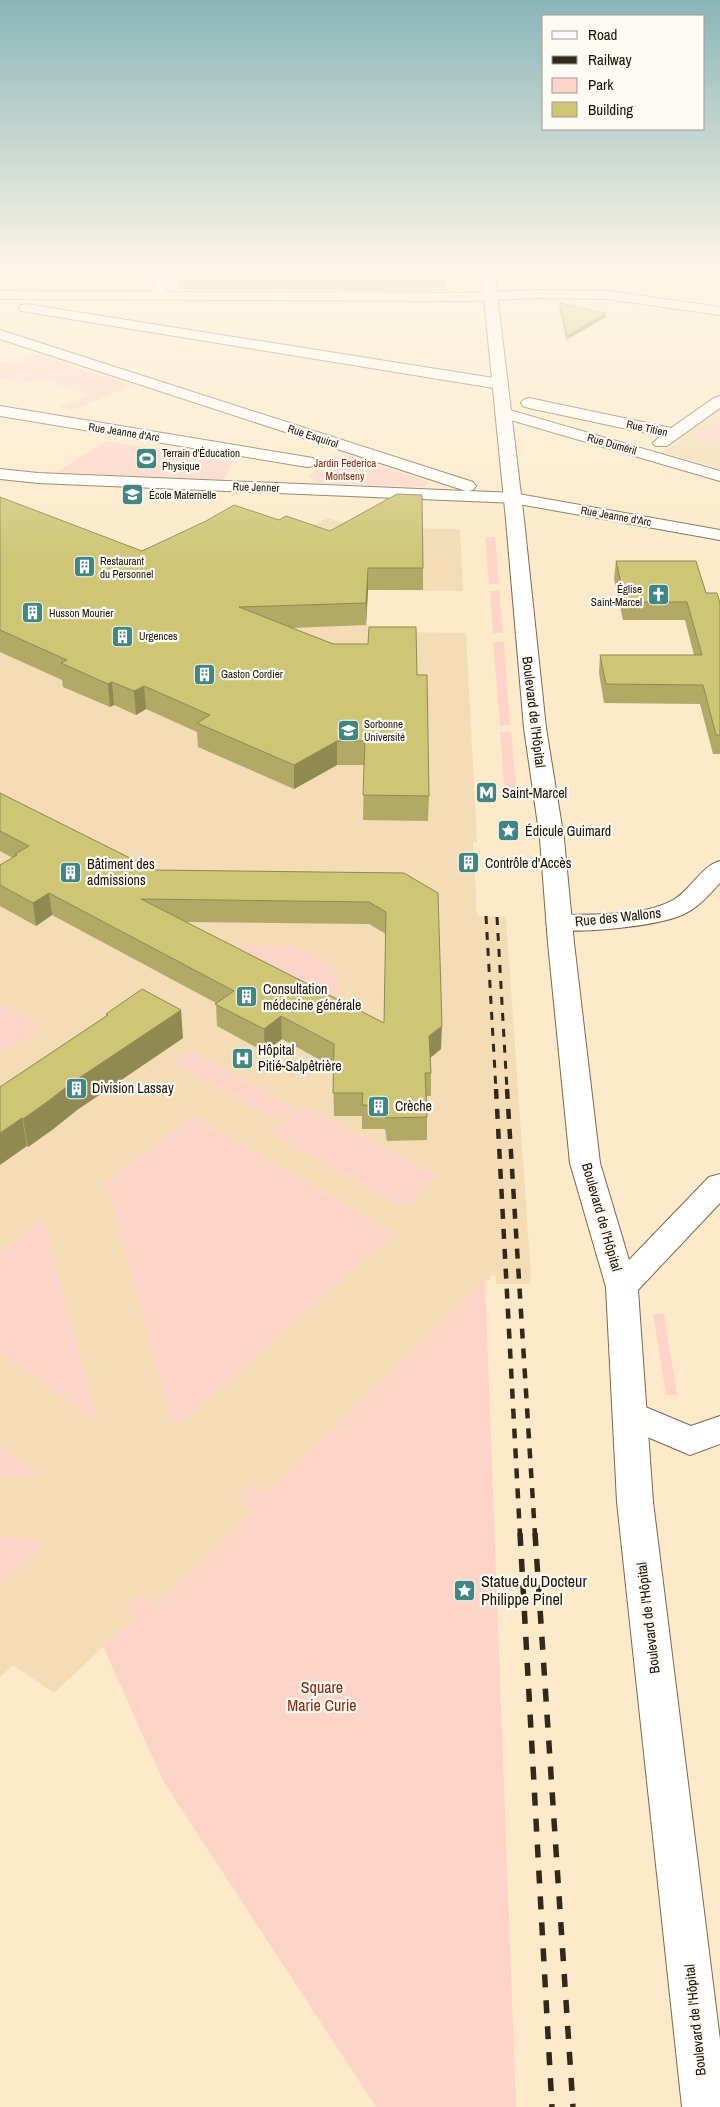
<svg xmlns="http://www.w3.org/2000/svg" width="720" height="2107" viewBox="0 0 720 2107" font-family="'Archivo Narrow',sans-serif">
<rect width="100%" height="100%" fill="#fceaca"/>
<!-- built -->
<path fill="#f3dcb6" d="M720 410V469L666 453 664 451Z
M0 507 129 553 235 526 280 541 328 518 368 531 378 528 460 529 463 591 368 590 366 624 390 632 466 633 477 842H473L477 916 506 917 531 1276 530 1277V1284H496V1276L490 1275V1280H485L266 1493 253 1485 237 1500 253 1512 155 1606 139 1594 125 1606 136 1616 54 1693 13 1665 0 1677Z"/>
<!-- green -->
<path fill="#fdd4c8" d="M619 268H695L720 272V291L631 274 628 276 613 273Z
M29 353H31L133 386 72 410 59 407 87 395 39 378 22 384 0 377V361C13 366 22 360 33 356Z
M720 421V444L696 438Z
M107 441 232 462 224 480 56 472Z
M347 455 430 482 424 487 318 483 309 477 331 457Z
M485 537H495L499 584H489Z
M490 591H499L503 633H493Z
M493 642H504L510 725H500Z
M500 732H511L517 797 505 796Z
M260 944C285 947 327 947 337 977 339 982 338 988 338 993L328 1003 226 951 235 946Z
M4 1005 41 1027 0 1052V1008Z
M189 1050 293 1107 277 1120 172 1062Z
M303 1105 322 1115 437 1176 404 1207 269 1133Z
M193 1116 394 1233 181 1424 171 1422 106 1181Z
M44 1219 97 1422 0 1353V1252Z
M485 1280 516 2107H376L163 1781 103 1646 136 1616 125 1606 139 1594 155 1606 253 1512 237 1500 253 1485 266 1493Z
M653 1314H664L677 1395H666Z
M0 1446 41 1477 0 1475Z
M0 1537 40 1539 42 1548 0 1584Z"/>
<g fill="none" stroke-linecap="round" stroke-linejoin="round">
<defs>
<path id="minor" d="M161 268H174L165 292 467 293 537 290 607 291 720 307V315L607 299 537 298 467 301 0 299V291L151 292Z
M26 304 500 379 505 381 508 384 505 387 500 389 21 311 19 308 21 305Z
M0 330 473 482 476 486 473 490 468 491 513 493 720 530V540L513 503 38 483 0 479V469L38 473 466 491 0 339Z
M720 396V408L667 446H655L653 443 660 436 529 408 523 406 521 403 523 400 529 398 671 428 714 398Z
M0 406 307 457 313 458 315 462 313 466 307 467 0 416Z
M503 408 720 471V481L497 416 495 413 497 410Z
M720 861V883C709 895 698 908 682 915 657 926 576 935 550 928L546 923 550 918 559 915C594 914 643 917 673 900 691 890 701 866 720 861Z
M631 1401 691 1426 720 1416V1444L690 1455 619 1425 614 1415 619 1405Z"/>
<path id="major" d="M481 268H494L524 520 546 728 564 839 574 943 600 1163 629 1260 709 1177 720 1174V1203L638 1290 653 1502 720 2040V2107H682L617 1502 606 1287 570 1163 548 943 540 839 524 728 506 520Z"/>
</defs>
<!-- minor casing -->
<use href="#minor" stroke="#7a694d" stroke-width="2"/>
<!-- major casing -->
<use href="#major" stroke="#7a694d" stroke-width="2"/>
<!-- minor -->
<use href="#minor" fill="#fff" fill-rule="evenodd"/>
<!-- major -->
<use href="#major" fill="#fff" fill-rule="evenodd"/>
<!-- rail-far2 -->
<path stroke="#312a1c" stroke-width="3" stroke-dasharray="8 8" stroke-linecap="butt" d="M486 916 496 1090
M497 917 507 1090"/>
<!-- rail-far1 -->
<path stroke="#312a1c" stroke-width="4.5" stroke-dasharray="10 10" stroke-linecap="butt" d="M496 1089 520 1535
M507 1089 535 1535"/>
<!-- rail -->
<path stroke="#312a1c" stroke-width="5.5" stroke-dasharray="13 13" stroke-linecap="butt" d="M520 1533 552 2107
M535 1533 573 2107"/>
</g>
<!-- wall -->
<path fill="#b1a965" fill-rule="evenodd" d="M11 268H58L57 270H11Z
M178 275 447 276V291L179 289Z
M560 303 606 317 566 340 559 307Z
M0 497 142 551 423 568V590H368L366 625 292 628 417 675 429 796 428 821 363 820 364 765H337L294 789 198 747 197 732 146 709 136 715 114 705 110 707 63 687 62 680 0 652Z
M616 561 706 593 720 603V754H713L700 704 604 703 599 673 600 655H694L685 620H623L614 579Z
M0 793 154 870 404 873 441 1049 431 1057V1096H427V1140L387 1141 385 1129H362V1116H334L333 1067 282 1039 265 1052 217 1026 216 1003 52 915 36 926 0 906V865L13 858 0 851ZM186 922 369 924 386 934 384 1023Z
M106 1014 183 1038 77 1110 52 1130 28 1147 0 1087 106 1016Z"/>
<!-- shaded-wall -->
<path fill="#908a52" d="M606 313V317L566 340 567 336Z
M368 568V590L366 625V603Z
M112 682 114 705 110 707 108 684Z
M144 686 146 709 136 715 134 691Z
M337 741V765L294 789V765Z
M49 893 52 915 36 926 33 903Z
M181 1010 183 1038 77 1110 52 1130 28 1147 23 1119 73 1082Z
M281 1016 282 1039 265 1052 264 1029Z
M442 1026 441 1049 429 1059V1036Z
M22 1118 27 1146 0 1165V1133Z"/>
<!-- building -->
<path fill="#cec575" stroke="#908a52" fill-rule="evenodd" d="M181 268H447V276L178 275Z
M560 303 606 313 567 336Z
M397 494 422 495 423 568H368L366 603 239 607 333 644H368L369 627H416L417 675H427L429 796 363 795 365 741H337L294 765 197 723 210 715 144 686 134 691 112 682 108 684 61 663 67 660 0 630V497L142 551 206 521 234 505 279 520 286 516 330 531Z
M616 561H696L706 593H717L720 603V735H716L703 685 606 684 600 655H702L687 602H625Z
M0 793 154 870 404 873 438 893 442 1026 429 1036 431 1073H425L427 1117 387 1118 386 1106 362 1105 363 1093H333L334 1044 281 1016 264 1029 215 1004 234 991 49 893 33 903 0 885V865L17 855 15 854 29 846 0 831ZM141 899 369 902 386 912 384 1023Z
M142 989 181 1010 73 1082 47 1102 23 1119 22 1118 0 1133V1087L108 1015 106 1014Z"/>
<!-- sky -->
<linearGradient id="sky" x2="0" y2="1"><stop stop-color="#8ab5b8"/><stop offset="0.48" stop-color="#fef6e7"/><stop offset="1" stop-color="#fef6e7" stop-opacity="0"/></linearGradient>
<rect width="720" height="563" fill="url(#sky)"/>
<!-- icons -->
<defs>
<symbol id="stadium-square" viewBox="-11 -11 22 22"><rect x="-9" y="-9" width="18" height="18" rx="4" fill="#408784" stroke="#fdf9f3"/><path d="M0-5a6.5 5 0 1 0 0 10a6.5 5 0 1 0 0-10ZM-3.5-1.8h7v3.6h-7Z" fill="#fff"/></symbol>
<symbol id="school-square" viewBox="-11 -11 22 22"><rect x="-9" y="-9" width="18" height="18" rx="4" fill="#408784" stroke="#fdf9f3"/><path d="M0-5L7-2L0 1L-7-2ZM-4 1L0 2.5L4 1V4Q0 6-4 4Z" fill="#fff"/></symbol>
<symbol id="building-square" viewBox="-11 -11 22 22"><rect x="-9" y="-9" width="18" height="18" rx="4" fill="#408784" stroke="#fdf9f3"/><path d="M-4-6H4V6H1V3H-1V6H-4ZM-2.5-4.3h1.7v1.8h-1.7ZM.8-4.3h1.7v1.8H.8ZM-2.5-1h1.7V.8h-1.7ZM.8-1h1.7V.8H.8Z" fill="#fff"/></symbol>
<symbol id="church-square" viewBox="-11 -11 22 22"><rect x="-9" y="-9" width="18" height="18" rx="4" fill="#408784" stroke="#fdf9f3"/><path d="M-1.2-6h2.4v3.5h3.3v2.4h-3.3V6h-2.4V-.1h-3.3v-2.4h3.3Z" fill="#fff"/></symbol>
<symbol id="university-square" viewBox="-11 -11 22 22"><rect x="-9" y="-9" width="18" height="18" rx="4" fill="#408784" stroke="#fdf9f3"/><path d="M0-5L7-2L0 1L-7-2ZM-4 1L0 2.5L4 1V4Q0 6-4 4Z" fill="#fff"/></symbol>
<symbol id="metro-square" viewBox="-11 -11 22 22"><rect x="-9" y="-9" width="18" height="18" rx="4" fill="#408784" stroke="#fdf9f3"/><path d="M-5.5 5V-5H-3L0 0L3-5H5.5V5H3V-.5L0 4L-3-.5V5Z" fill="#fff"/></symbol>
<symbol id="sight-square" viewBox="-11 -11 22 22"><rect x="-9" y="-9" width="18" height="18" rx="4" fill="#408784" stroke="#fdf9f3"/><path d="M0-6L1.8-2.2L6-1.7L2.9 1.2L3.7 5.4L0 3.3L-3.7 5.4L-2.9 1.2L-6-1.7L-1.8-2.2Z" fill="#fff"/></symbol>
<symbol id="hospital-square" viewBox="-11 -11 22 22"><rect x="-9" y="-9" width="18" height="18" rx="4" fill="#408784" stroke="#fdf9f3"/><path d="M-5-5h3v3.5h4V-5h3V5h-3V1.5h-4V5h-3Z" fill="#fff"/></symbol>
</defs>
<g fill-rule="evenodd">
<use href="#stadium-square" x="134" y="446" width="25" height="25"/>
<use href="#school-square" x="120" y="482" width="25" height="25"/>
<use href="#building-square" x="72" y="554" width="25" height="25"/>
<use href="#church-square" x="646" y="582" width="25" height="25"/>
<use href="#building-square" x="20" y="600" width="25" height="25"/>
<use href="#building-square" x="110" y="624" width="25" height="25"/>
<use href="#building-square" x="192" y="662" width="25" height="25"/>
<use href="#university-square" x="336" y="718" width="25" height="25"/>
<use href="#metro-square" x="474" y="780" width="25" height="25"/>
<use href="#sight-square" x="496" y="818" width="25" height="25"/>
<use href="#building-square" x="456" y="850" width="25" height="25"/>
<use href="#building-square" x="58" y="860" width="25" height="25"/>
<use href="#building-square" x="234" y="984" width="25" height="25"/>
<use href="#hospital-square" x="230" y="1046" width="25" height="25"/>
<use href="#building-square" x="64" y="1076" width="25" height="25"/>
<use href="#building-square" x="366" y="1094" width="25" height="25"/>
<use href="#sight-square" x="452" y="1578" width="25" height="25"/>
</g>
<g text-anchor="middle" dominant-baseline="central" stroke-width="4.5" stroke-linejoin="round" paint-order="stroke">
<!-- far-street labels -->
<g font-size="11" fill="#191308" stroke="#fdf9f3">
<text transform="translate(647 428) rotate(12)">Rue Titien</text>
<text transform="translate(124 432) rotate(9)">Rue Jeanne d'Arc</text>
<text transform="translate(313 436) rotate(18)">Rue Esquirol</text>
<text transform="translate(612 444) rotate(16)">Rue Duméril</text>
<text transform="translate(256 487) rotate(2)">Rue Jenner</text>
<text transform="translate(616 516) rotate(10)">Rue Jeanne d'Arc</text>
</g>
<!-- far-poi labels -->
<g font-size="11" fill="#191308" stroke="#fdf9f3" text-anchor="start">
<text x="162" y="453">Terrain d'Éducation<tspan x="162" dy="13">Physique</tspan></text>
<text x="149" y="495">École Maternelle</text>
<text x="100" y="561">Restaurant<tspan x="100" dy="13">du Personnel</tspan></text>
<text x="642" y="589" text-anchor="end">Église<tspan x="642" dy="13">Saint-Marcel</tspan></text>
<text x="49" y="613">Husson Mourier</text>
<text x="139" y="636">Urgences</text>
<text x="221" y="674">Gaston Cordier</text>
<text x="364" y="724">Sorbonne<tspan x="364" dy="13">Université</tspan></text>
</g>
<!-- far-park labels -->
<g font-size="11" fill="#84280a" stroke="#fdf9f3">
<text x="345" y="463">Jardin Federica<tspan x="345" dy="13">Montseny</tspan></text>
</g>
<!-- street labels -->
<g font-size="14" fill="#191308" stroke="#fdf9f3">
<text transform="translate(534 712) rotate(83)">Boulevard de l'Hôpital</text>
<text transform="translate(618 917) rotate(-6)">Rue des Wallons</text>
<text transform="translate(602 1217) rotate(74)">Boulevard de l'Hôpital</text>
<text transform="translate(648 1618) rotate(-97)">Boulevard de l'Hôpital</text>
<text transform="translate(695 2020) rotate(-96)">Boulevard de l'Hôpital</text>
</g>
<!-- poi labels -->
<g font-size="14" fill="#191308" stroke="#fdf9f3" text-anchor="start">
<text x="502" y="793">Saint-Marcel</text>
<text x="525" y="831">Édicule Guimard</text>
<text x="485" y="863">Contrôle d'Accès</text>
<text x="87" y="864">Bâtiment des<tspan x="87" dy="16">admissions</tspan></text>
<text x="263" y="989">Consultation<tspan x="263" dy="16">médecine générale</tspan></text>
<text x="258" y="1050">Hôpital<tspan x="258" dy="16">Pitié-Salpêtrière</tspan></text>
<text x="92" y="1088">Division Lassay</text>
<text x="395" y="1106">Crèche</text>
</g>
<!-- near-poi labels -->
<g font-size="16" fill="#191308" stroke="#fdf9f3" text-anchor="start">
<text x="481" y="1581">Statue du Docteur<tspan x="481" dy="18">Philippe Pinel</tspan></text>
</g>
<!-- near-park labels -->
<g font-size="16" fill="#84280a" stroke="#fdf9f3">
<text x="322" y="1687">Square<tspan x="322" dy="18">Marie Curie</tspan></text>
</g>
</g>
<!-- legend -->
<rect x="542" y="15" width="162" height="115" fill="#fdf9f3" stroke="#a29d95"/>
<rect x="552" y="31" width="25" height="8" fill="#ffffff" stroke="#a29d95"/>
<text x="588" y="40" font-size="15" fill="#191308">Road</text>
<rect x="552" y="56" width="25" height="8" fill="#312a1c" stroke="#a29d95"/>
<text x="588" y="65" font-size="15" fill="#191308">Railway</text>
<rect x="552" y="78" width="25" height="15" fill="#fdd4c8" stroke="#a29d95"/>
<text x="588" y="90" font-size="15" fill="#191308">Park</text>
<rect x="552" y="102" width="25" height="15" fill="#cec575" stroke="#a29d95"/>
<text x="588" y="115" font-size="15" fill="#191308">Building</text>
</svg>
